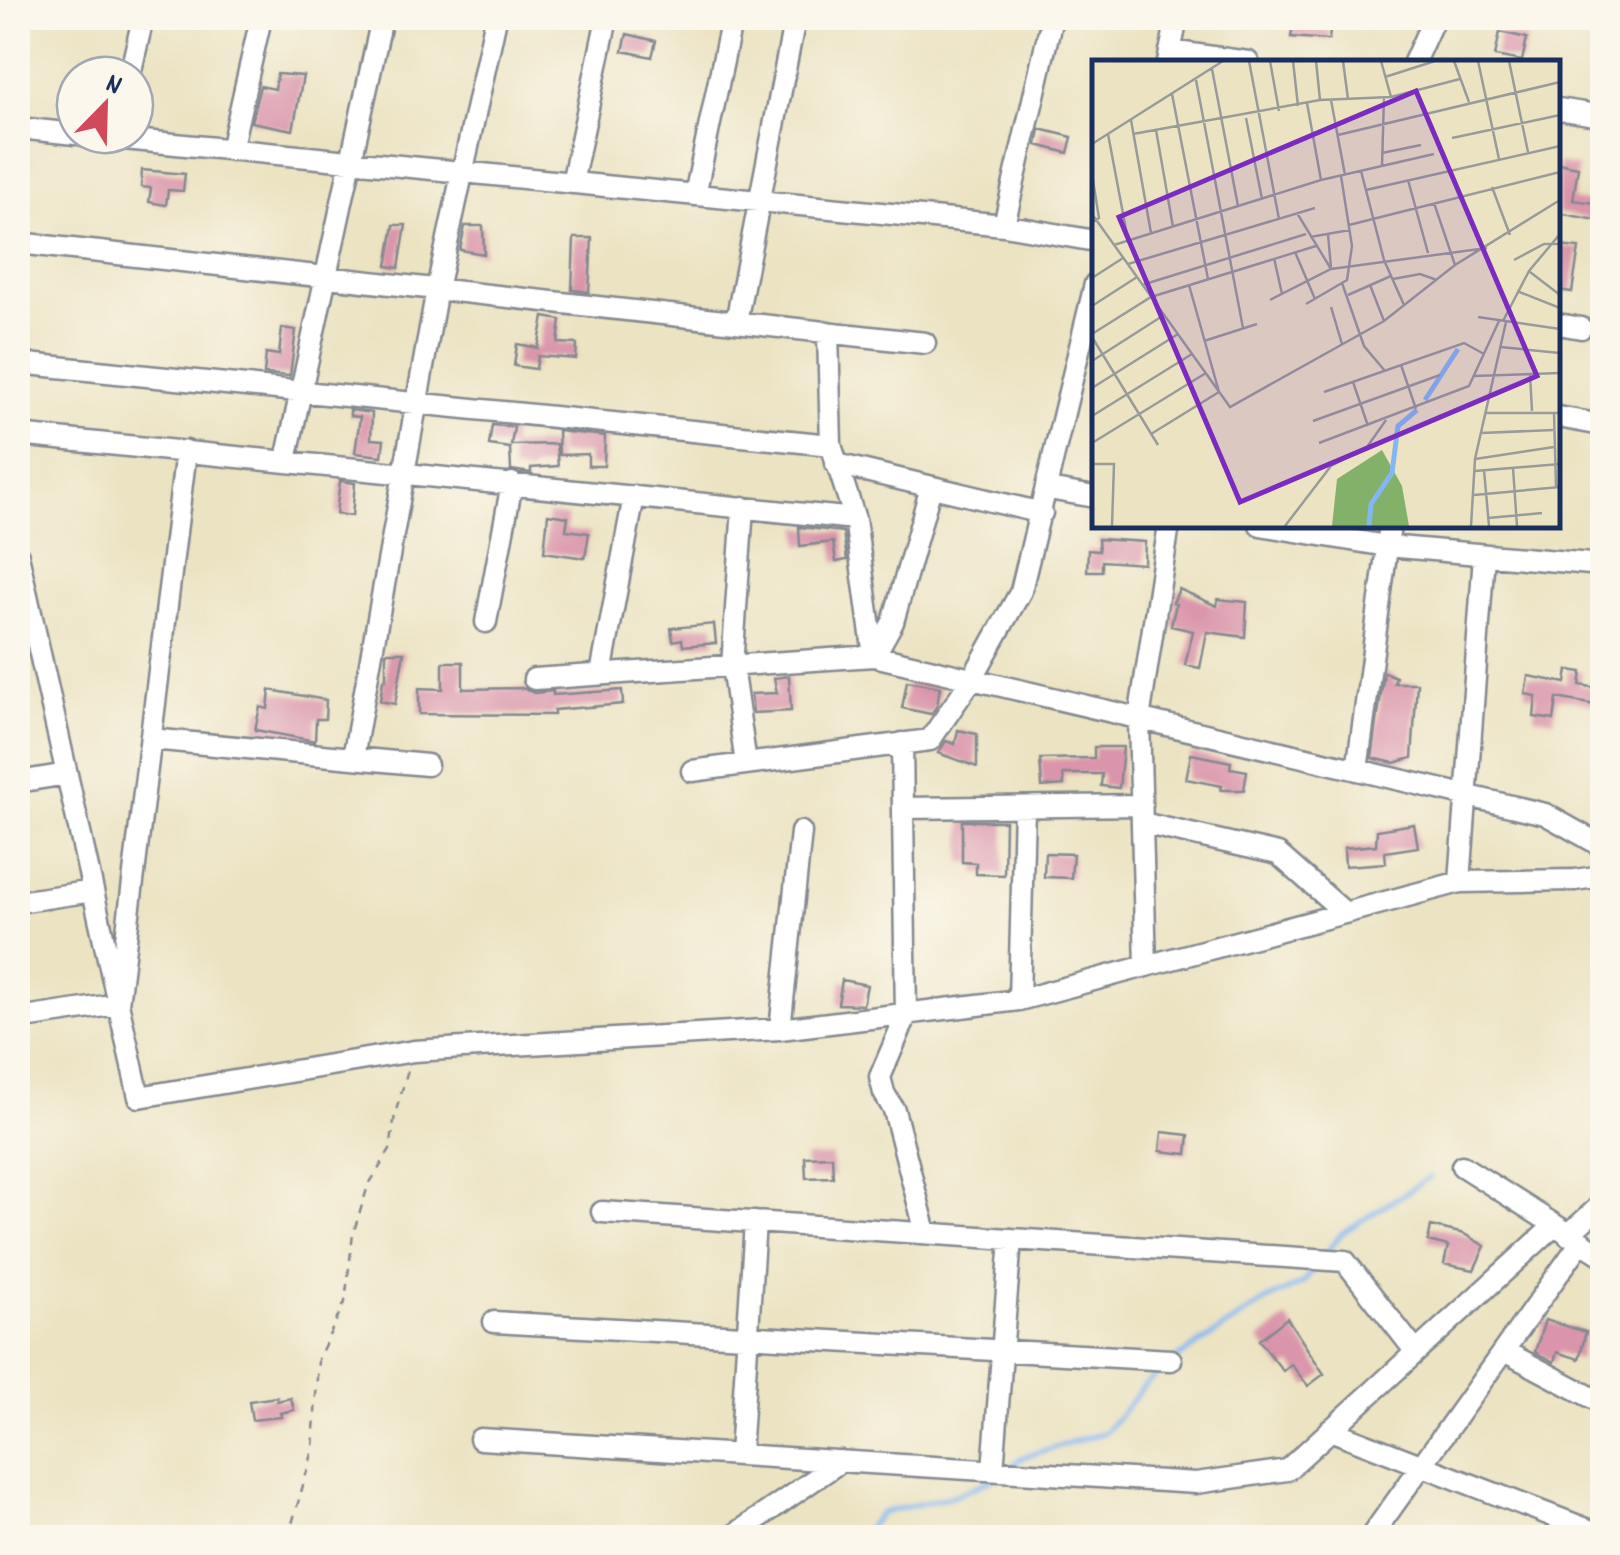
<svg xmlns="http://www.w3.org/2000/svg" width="1620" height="1555" viewBox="0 0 1620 1555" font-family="Dekko,sans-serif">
<rect width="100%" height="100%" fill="#fbf7ec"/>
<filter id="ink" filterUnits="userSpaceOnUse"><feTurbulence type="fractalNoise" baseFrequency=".01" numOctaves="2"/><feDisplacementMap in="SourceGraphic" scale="20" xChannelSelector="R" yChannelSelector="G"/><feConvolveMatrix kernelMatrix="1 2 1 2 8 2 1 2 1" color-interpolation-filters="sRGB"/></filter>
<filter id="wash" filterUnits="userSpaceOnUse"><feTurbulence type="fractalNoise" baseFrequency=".0048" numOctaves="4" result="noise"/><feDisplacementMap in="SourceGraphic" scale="40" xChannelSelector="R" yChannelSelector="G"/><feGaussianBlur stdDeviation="2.25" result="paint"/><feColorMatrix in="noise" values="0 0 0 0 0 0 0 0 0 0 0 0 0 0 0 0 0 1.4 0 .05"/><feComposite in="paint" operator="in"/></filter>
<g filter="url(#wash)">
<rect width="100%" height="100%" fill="#ece3c2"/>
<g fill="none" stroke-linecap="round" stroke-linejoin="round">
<!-- stream -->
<path stroke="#84b7f1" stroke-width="5" d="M1325 1254 1342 1233 1430 1177
M1175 1360 1267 1300 1303 1283 1315 1267
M1013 1465 1023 1457 1105 1432 1144 1386 1166 1366
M858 1538 881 1513 956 1495 996 1478"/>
</g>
<g id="blocks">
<!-- building -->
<path fill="#da94ab" d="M1300 18H1316L1315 28 1330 31 1329 40 1291 37 1293 24 1298 25Z
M1500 32 1527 38 1522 61 1495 56Z
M627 34 656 41 652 57 623 51Z
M277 74 303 76 293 130 251 122 260 86 275 89Z
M1040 129 1072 137 1068 153 1037 145Z
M1558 163 1578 167 1573 200 1602 204V221L1558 213Z
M142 170 185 174 183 191 168 190 166 205 149 202 151 188 141 187Z
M394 225H406L399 268 387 266Z
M465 226H483L484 254 460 250Z
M574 238H592L589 292 572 290Z
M1558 246 1579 248 1572 292 1558 290Z
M544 317 561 320 558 343 577 344 576 359 538 356 536 369 514 366 517 344 538 348Z
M282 328 296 330 290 376 264 374 266 353 279 355Z
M350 410 372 413 371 439 384 440 382 456 355 453 360 417 350 416Z
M492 425 514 427 511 445 556 444 558 466 531 468V473L511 470 510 448 489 445Z
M558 431 605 436 604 466H588V454L559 455Z
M340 481 355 483 352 516 336 514Z
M548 514 568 517 566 530 589 533 585 558 544 552Z
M799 527 843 532 847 560 836 562 833 542 800 546Z
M1098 539 1145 542 1144 564 1102 561V571H1087L1088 550 1099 551Z
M1179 589 1217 606 1218 599 1247 602 1245 637 1207 632 1200 668 1185 665 1193 631 1171 626 1176 604 1173 603Z
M714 624 716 643 683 646 682 639 673 641 671 628Z
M386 652H404L395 704 380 701 383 680H386Z
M443 662H463V689L523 688 534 693 553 691V695L622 690 623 704 554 710V715L419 714V688L443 689Z
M1568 670 1582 672 1580 685 1597 688 1595 705 1557 698 1554 720 1534 717 1536 696 1525 694 1528 676 1566 683Z
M1384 672 1396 677 1394 683H1417L1412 758 1394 763 1372 758Z
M789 676 791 711 753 713 751 694 777 693 774 678Z
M907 681 940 687 937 706 931 714 902 708Z
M270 690 326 700 325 719H316L315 741 255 730 260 707 268 709Z
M958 730 977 734V767L938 753 946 741 955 744Z
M1094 747H1123L1119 788 1101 786 1102 774H1063L1064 785 1042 787 1040 759 1094 758Z
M1191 754 1231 762 1230 768 1247 771 1244 790H1221L1222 786 1186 779Z
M962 821H1005L1004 875 976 874V863L962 862Z
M1414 824 1418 847 1385 852 1386 863 1345 866 1344 848 1376 845 1377 830Z
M1045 853 1073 854 1071 878 1044 877Z
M842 980 867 985 863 1005 838 1004Z
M1162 1132 1189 1135 1187 1154 1160 1151Z
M832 1156 833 1177 806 1178 805 1157Z
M1431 1226 1464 1234 1485 1246 1474 1270 1444 1264 1448 1246 1428 1241Z
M1287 1318 1324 1374 1308 1386 1291 1364 1283 1371 1259 1340Z
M1545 1320 1586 1332 1579 1359 1557 1352 1554 1362 1535 1352Z
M277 1397V1401L291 1398 294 1410 280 1413 282 1417 252 1420 249 1401Z"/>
</g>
</g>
<g filter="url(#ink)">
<use href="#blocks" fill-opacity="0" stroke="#848990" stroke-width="2.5"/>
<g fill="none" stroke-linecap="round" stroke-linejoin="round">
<defs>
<path id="minor" d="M18 22 19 18
M1170 51 1248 62
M1168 62 1177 18
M1414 62 1434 18
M130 75 143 18
M1558 109 1602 116
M18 128 75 134
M83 135 1004 225 1095 241
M231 150 261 18
M572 183 607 18
M695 195 732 18
M1004 225 1052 18
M18 243 925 343
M736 322 795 18
M1558 324 1581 328
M828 332 831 445 855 519 874 656
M18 363 831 445
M1558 417 1602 425
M18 435 855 519
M286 460 382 18
M836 464 1042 513
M1048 489 1095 497
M743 507 732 666 746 764
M1260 525 1387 546 1602 565
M18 555 139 1097 414 1051 780 1029 1019 1000 1460 882 1575 880 1602 876
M486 622 512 483
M874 656 893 622 931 487
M601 674 634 496
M534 679 874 656 1545 814 1602 846
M151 739 427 765
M902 743 906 1016 880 1077 884 1093 894 1110 926 1233
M353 758 437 289 496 18
M1357 770 1390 525
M692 771 930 740 972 679 1021 591 1095 284
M18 782 67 774
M904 808 1142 805
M1142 823 1278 854 1345 913
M1460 882 1484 555
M18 902 93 891
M1146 966 1139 719 1169 525
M1019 1000 1024 807
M18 1019 118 1004 186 451
M780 1029 801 832
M1462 1166 1602 1255
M602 1212 1345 1261 1416 1352
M1568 1235 1602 1204
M494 1322 1171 1360
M1504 1351 1602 1403
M1330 1430 1602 1535
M480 1439 1196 1483 1287 1470 1554 1226
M740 1455 755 1222
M993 1470 1011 1239
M730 1538 841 1461
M1370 1538 1581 1242"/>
</defs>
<!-- minor casing -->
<use href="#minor" stroke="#848990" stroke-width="25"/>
<!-- path -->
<path stroke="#848990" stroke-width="2.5" stroke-dasharray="8 8" stroke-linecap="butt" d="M288 1538 313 1450 318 1359 345 1302 353 1234 368 1186 390 1150 395 1114 408 1070"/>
<!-- minor -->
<use href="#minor" stroke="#fff" stroke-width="20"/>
</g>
</g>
<!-- overview -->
<g transform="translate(1092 60)">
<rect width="468" height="468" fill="#ece3c2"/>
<path d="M290 390 310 426 317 466H240L245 419Z" fill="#84b16a"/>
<path fill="none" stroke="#84b7f1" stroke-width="5" d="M333 340 366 289M277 466 279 444 300 413 306 366 325 350"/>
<path fill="none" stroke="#989b9a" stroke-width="2.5" d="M157 1 187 159M178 1 187 51M201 1 206 46M224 1 228 40M251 1 256 39M289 1 299 37M362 1 377 42M386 1 407 99M417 1 436 92M120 9 146 146M293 17 343 1M104 20 151 268M80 34 116 219M239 40 253 115M215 43 229 120M154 58 170 139M39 60 59 173M64 70 81 167M16 74 36 180M41 74 228 40 299 37 368 19M246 75 468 22M360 78 468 55M0 84 131 1M290 93 329 85M290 106 292 37M269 111 292 200 312 245M0 114 7 158 0 163M316 120 336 193M400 127 418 175M274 130 468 86M342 143 363 205M205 153 239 209M0 154 138 347 292 261 363 205 468 140M257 165 468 112M236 174 239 208M218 177 258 170M22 185 229 120 342 94M203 192 223 239M182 198 190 234M422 200 452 184H468M36 204 223 148M438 212 468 235M0 218 31 198M301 219 328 214 345 220M250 223 272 286 293 311M50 225 214 174M278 225 292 261M425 231 468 248M256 235 299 216M178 240 239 209 395 188M214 244 255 220 260 186 249 116M0 246 45 217M239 247 250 284M386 257 468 269M411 261 437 211 468 174M0 274 59 237 224 186M0 277 66 385M112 281 165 264M408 287 468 293M0 301 72 255M309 305 324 349M438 314 440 351M382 316 468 313M261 322 276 366M0 328 86 274M232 332 372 283 392 294M462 352 464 427M393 353H468M0 356 100 294M221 361 348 315M389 373 461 370M59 374 127 332 97 225M0 383 114 313M227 383 377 326 407 261M383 399 462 387M0 404H22L20 466M421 408 425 466M392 410 397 466M383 411 468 404M382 435 468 427M396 458 450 453M193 466 239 406 275 387 294 360M379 466 383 399 414 262"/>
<path fill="#7b2cbf" fill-opacity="0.15" stroke="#7b2cbf" stroke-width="5" d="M324 31 445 316 148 442 27 157Z"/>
<rect width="468" height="468" fill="none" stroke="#1b2f5e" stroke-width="5"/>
</g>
<!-- margin -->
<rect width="1620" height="1555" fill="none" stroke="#fbf7ec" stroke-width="60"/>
<!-- north arrow -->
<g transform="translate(105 105) rotate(23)"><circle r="48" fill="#fbf7ec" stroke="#a1a7b3" stroke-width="2.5"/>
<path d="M0-8L18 38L0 25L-18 38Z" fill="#d1495b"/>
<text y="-15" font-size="28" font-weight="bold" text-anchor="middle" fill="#1b2f5e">N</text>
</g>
</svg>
